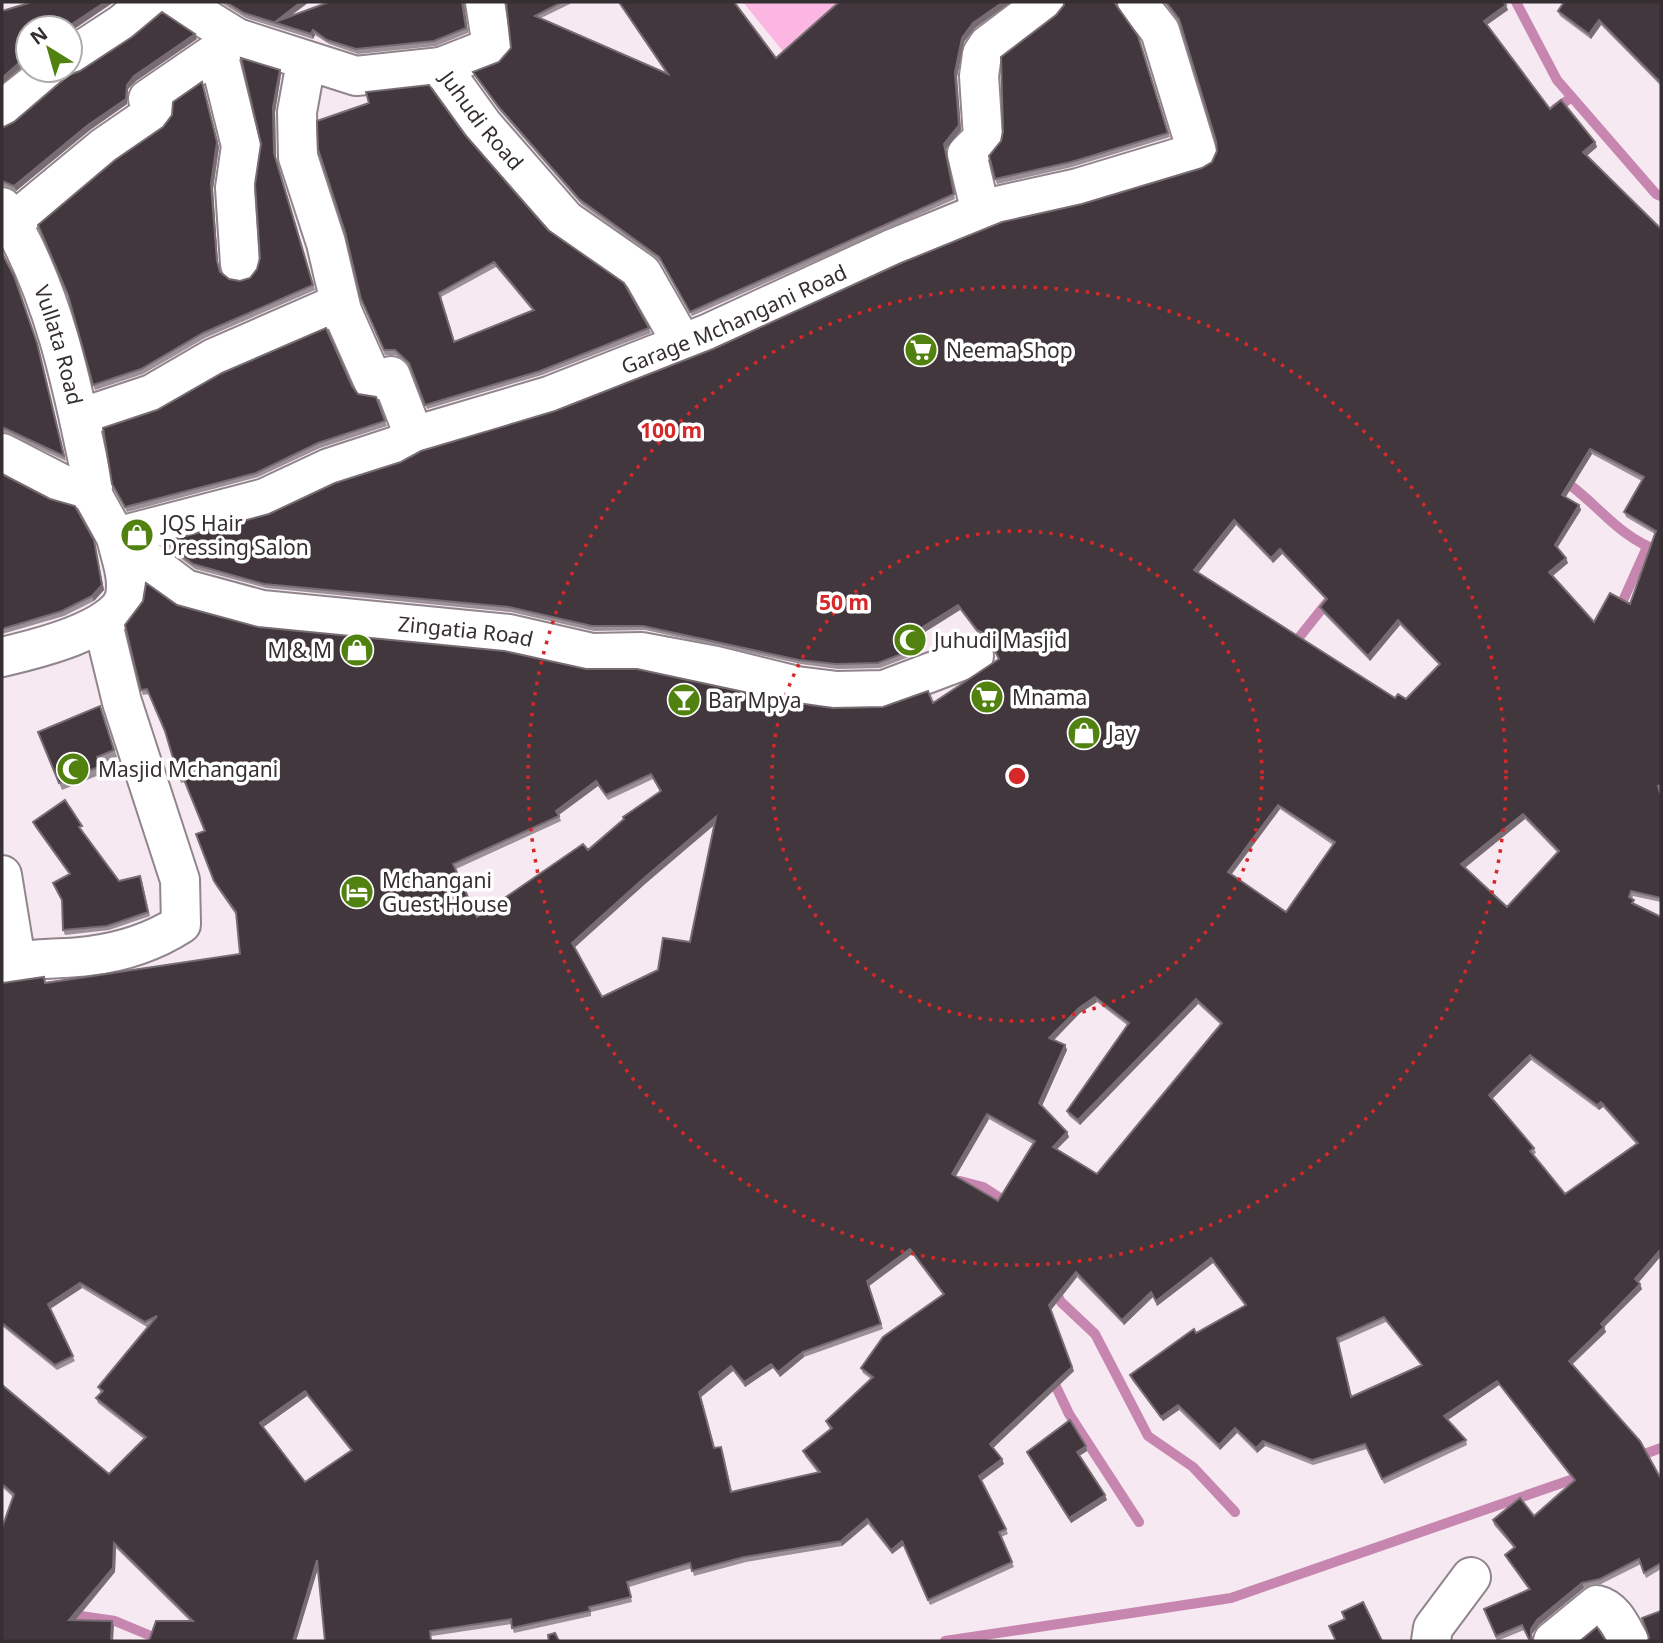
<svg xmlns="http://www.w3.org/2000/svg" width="1663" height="1643" viewBox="0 0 1663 1643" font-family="'Noto Sans',sans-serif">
<rect width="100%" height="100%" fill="#f7e9f1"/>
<!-- green -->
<path fill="#fbb7e1" d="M743 2H850L785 54Z"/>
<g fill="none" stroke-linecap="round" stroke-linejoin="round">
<!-- stream -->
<path stroke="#c686af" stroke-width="10" d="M1516 2 1557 80 1656 194 1661 196
M1555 109 1572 97
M1562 479C1600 505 1615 535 1661 552
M1618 612 1647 547
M1293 645 1329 600
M957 1185 960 1181 983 1187 1011 1205
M1054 1289 1061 1302 1095 1334 1148 1436 1193 1467 1235 1512
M1051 1376 1069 1414 1139 1522
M1636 1457 1661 1448
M67 1614 115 1621 151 1636 154 1641
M945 1641 1231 1598 1582 1476"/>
<defs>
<g id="minor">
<path id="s1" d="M179 2 237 38 356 76 441 67 483 125 566 220 642 273 682 343"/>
<path d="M218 53 241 146 235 188 240 264"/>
<path d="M70 58 122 24 148 2"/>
<path d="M306 62 297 112 298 157 326 243 342 311"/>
<path d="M441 67 492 47 485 2"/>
<path d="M2 110 52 70"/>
<path id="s2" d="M2 207C54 289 74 392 93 486L91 492"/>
<path d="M981 213 967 154 983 138 979 76 982 54 988 45 1045 2"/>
<path d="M12 223 104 147 152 114 154 110 148 99 237 38"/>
<path d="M80 418 152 394 214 358 333 306 342 311 373 381 391 376 414 436"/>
<path id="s3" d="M2 453 62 484 91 492 116 537 185 589 262 610 509 634 592 653 641 652 716 666 797 686 837 691 884 690 974 656"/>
<path id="s4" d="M2 657C32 650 118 630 125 596 129 576 120 556 116 537L265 498 329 468 396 446 414 436 549 396 707 334 894 248 997 206 1078 188 1197 152 1160 31 1137 2"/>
<path d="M2 875 16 961"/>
<path d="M2 967C29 956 60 960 89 956 122 952 153 942 181 924L180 880 122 702 103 624"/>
<path d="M1431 1641 1433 1628 1471 1577"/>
<path d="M1553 1641 1597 1605C1614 1609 1621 1627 1629 1641"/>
</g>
</defs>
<!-- minor casing -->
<use href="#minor" stroke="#91858c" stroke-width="42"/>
<!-- minor -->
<use href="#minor" stroke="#fff" stroke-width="38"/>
</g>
<!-- wall -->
<path fill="#9c9097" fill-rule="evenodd" d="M220 2H309L290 16 329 2H464L468 33 436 46 358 54 329 44 315 35 313 39 246 18Z
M506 2H574L541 18 666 73 618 2H734L776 58 839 2H1011L975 28 964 42 957 77 961 130 946 149 955 199 692 316 661 262 581 204 500 111 475 77 473 72 499 62 511 48Z
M1064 2H1116V4L1138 36 1170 137 1072 167 997 184 995 179 1001 141 1056 15 1064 5Z
M1164 2H1503L1508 10 1487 25 1550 109 1595 142 1597 147 1587 156 1661 229V791H1660L1661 793V902L1633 896 1632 899 1635 905 1661 917V1256L1639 1282 1642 1289 1604 1327 1606 1332 1573 1364 1661 1479V1569L1646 1578 1641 1564 1601 1584 1584 1588 1539 1625 1532 1634 1533 1641H1529L1524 1630 1497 1641 1484 1609 1529 1590 1507 1559 1505 1555 1514 1548 1494 1525 1493 1520 1534 1516 1574 1481 1499 1385 1448 1420 1466 1440 1467 1445 1384 1484 1367 1449 1313 1465 1265 1446 1257 1453 1237 1433 1220 1450 1179 1410 1163 1421 1132 1380 1130 1375 1196 1333 1245 1306 1213 1263 1157 1306 1153 1297 1124 1325 1077 1277 1051 1310 1074 1371 993 1448 1002 1459 1004 1464 981 1481 1006 1529 1008 1534 1001 1537 1014 1567 930 1605 904 1545 892 1554 868 1524 842 1546 746 1562 694 1576 692 1568 629 1587 632 1602 591 1612V1616L514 1633 511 1624 432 1636 318 1568 296 1641 190 1621 116 1548 115 1572 75 1621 114 1626 2 1641 13 1497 2 1487V1385L109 1474 144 1439 98 1403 96 1398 101 1393 98 1387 149 1326 147 1327 82 1288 50 1309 75 1361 57 1370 2 1326V983L46 982 240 954 236 915 216 886 196 834 205 831 185 782 181 783 166 733 149 694 143 695 141 690 177 605 258 627 586 669 790 702 833 708 883 707 933 703 999 659 988 640 979 635 960 610 909 642 914 655 880 668 838 669 801 664 645 630 594 631 511 612 266 588 195 569 165 547 163 542 269 514 555 411 1082 204 1202 168 1212 162 1217 151 1216 141 1180 24ZM1592 454 1642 481 1624 512 1626 517 1655 534 1630 604 1594 622 1553 576 1568 563 1557 548 1581 510 1579 505 1565 497ZM1236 525 1273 563 1282 554 1326 600 1320 607 1322 612 1370 661 1400 625 1439 665 1406 699 1395 698 1198 573ZM653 779 660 792 623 817 624 819 588 850 477 917 456 869 561 821 559 815 598 786 608 800ZM1280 809 1333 845 1286 912 1232 874ZM1525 819 1557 852 1507 907 1465 868ZM714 824 690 942 658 970 602 997 574 948 645 884ZM1097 1002 1127 1025 1067 1111 1069 1116 1080 1125 1198 1004 1221 1025 1097 1174 1057 1149 1069 1137 1067 1132 1042 1106 1067 1050 1065 1045 1054 1040 1080 1013ZM1531 1060 1599 1110 1603 1107 1636 1144 1565 1194 1533 1155 1536 1153 1534 1148 1492 1099ZM989 1119 1033 1144 998 1201 956 1176ZM912 1254 943 1295 861 1368 863 1373 871 1379 826 1421 828 1426 830 1429 803 1451 805 1456 818 1473 732 1492 723 1452 715 1448 701 1397 733 1371 745 1387 773 1368 780 1377 804 1357 883 1329 869 1286ZM1386 1322 1421 1365 1352 1397 1339 1343ZM307 1396 351 1451 305 1482 263 1427Z
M1661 2V86L1601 25 1591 39 1560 16 1558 11Z
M197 39 136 81 128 89 127 104 90 130 16 191 2 185V126L4 127Z
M281 75 275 112 276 158 315 290 205 338 143 374 95 390 93 385 163 127 204 87 219 147 213 189 218 266 220 272 229 279 240 281 250 278 257 269 260 258 255 184Z
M465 135 548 230 649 328 651 333 542 375 427 409 411 368 396 355H385L363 304ZM496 267 532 310 455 342 441 297Z
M2 253 39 348 66 461 2 431Z
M358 394 376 397 387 426 320 448 258 477 127 512 114 489 112 484Z
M2 474 95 545 104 590 94 601 64 616 2 634Z
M100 706 117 757 100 764 104 773 62 790 38 732Z
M33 822 83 830 82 831 119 881H142L150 916 109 930 65 935 63 930 62 901 53 883 69 874 35 827Z
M1086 1446 1087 1451 1079 1456 1107 1500 1071 1523 1029 1457 1027 1452Z"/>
<!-- shaded-wall -->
<path fill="#786c73" d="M105 2H114L70 32V28H66Z
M301 2H309L280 24 275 22Z
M462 2H464L468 33 466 28Z
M1003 2H1011L975 28 964 42 957 77 961 130 946 149 955 199 944 144 962 38 973 23Z
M1506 5 1508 10 1485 26 1484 21Z
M1599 20 1601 25 1591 39 1589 34Z
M313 30 315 35 313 39 311 34Z
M195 34 197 39 136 81 128 89 127 104 90 130 16 191 14 186 127 85 134 76Z
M28 55V62L2 84V78Z
M280 70 281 75 275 112 276 158 315 290 274 153 273 107Z
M202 82 219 147 213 189 218 266 217 261Z
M1595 142 1597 147 1585 157 1583 152Z
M1590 449 1592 454 1564 500 1562 495Z
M1579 505 1581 510 1556 550 1555 545Z
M1234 520 1236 525 1196 575 1194 570Z
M94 540 104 590 94 601 92 596Z
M1280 549 1282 554 1273 563 1271 558Z
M1566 558 1568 563 1551 577 1549 572Z
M958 605 960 610 909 642 907 637Z
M1398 620 1400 625 1370 661 1368 656Z
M596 781 598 786 557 816 556 811Z
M1278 805 1280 809 1230 876 1228 872Z
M1523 814 1525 819 1463 869 1461 864Z
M716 817 718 822 645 884 574 948 572 943 643 879Z
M1095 997 1097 1002 1080 1013 1051 1043 1049 1038 1079 1008Z
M1196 999 1198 1004 1080 1125 1078 1120Z
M1065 1045 1067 1050 1041 1108 1039 1103Z
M1530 1055 1531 1060 1491 1100 1489 1095Z
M1601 1102 1603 1107 1599 1110 1597 1105Z
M987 1114 989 1119 954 1179 952 1174Z
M1067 1132 1069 1137 1055 1151 1053 1147Z
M910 1249 912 1254 869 1286 883 1329 867 1281Z
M1661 1249V1256L1637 1284 1635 1279Z
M1211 1258 1213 1263 1157 1306 1156 1301Z
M1076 1272 1077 1277 1051 1310 1049 1305Z
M80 1283 82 1288 50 1309 48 1304Z
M1640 1284 1642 1289 1604 1327 1606 1332 1571 1365 1569 1361 1601 1324Z
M1151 1292 1153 1297 1124 1325 1122 1320Z
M803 1352 804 1357 780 1377 778 1372Z
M771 1364 773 1368 745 1387 744 1382Z
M731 1366 733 1371 701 1397 699 1392Z
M1072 1367 1074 1371 992 1449 990 1444Z
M1497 1381 1499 1385 1446 1421 1444 1416Z
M305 1391 307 1396 262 1428 260 1423Z
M1178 1405 1179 1410 1163 1421 1161 1417Z
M1235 1428 1237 1433 1220 1450 1219 1445Z
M1263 1441 1265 1446 1257 1453 1256 1448Z
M1086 1446 1087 1451 1079 1456 1077 1452Z
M1002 1459 1004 1464 981 1481 979 1476Z
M1105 1495 1107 1500 1071 1523 1069 1518Z
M867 1519 868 1524 842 1546 841 1541Z
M902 1541 904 1545 892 1554 891 1550Z
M114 1543 116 1548 115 1572 71 1625 69 1620Z
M317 1560 319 1565 296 1641H293Z
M1582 1583 1584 1588 1539 1625 1532 1634 1533 1641H1531V1629L1537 1620Z
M112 1621 114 1626 113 1641H111Z"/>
<!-- building -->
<path fill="#41373d" stroke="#786c73" stroke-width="2" fill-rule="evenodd" d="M28 2H105L66 28H28V55L2 78V11L29 3Z
M226 2H301L275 22 329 2H462L466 28 434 41 356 49 327 40 313 30 311 34 244 13Z
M506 2H562L535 16 668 74 619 2H734L776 58 839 2H1003L973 23 962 38 955 72 959 125 944 144 954 194 690 312 659 257 579 199 498 106 473 72 499 62 511 48Z
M1064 2H1114L1138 36 1168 133 1071 162 995 179 989 156 1001 141 1003 132 1001 57 1056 15 1064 5Z
M1166 2H1503L1506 5 1484 21 1550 109 1561 100 1595 142 1583 152 1661 229V785L1658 786 1660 793H1661V898L1631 891 1629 897 1634 900 1632 903 1661 917V1249L1635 1279 1640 1284 1601 1324 1604 1327 1569 1361 1640 1441 1661 1479V1563L1644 1573 1639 1559 1600 1579 1582 1583 1537 1620 1531 1629V1641H1530L1522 1625 1496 1636 1484 1609 1530 1589 1505 1555 1515 1547 1493 1520 1520 1498 1534 1516 1575 1480 1497 1381 1444 1416 1466 1440 1382 1479 1365 1444 1312 1460 1263 1441 1256 1448 1235 1428 1219 1445 1178 1405 1161 1417 1130 1375 1194 1329 1196 1333 1246 1305 1211 1258 1156 1301 1151 1292 1122 1320 1076 1272 1049 1305 1072 1367 990 1444 1002 1459 979 1476 1006 1529 999 1532 1012 1562 928 1600 902 1541 891 1550 867 1519 841 1541 744 1557 692 1571 690 1563 627 1582 631 1597 589 1607 590 1611 512 1628 511 1619 430 1631 431 1641H325L317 1560 293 1641H149L156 1621H193L114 1543 113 1568 69 1620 112 1621 111 1641H2V1528L14 1494 2 1484V1385L109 1474 146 1437 96 1398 103 1391 98 1387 157 1316 145 1322 80 1283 48 1304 73 1356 55 1365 2 1323V983L44 977 45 983 240 954 236 912 214 881 196 834 205 831 183 777 179 778 165 731 147 689 141 690 136 671 125 625 143 601 146 583 177 605 258 627 504 651 586 669H637L790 702 833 708 883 707 928 691 933 703 999 659 987 635 977 630 958 605 907 637 912 650 878 663 836 664 799 660 643 626H592L509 607 264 584 193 564 163 542 269 514 335 483 401 462 421 451 555 411 713 349 901 263 1002 222 1082 204 1202 168 1212 162 1217 151 1216 141 1179 19ZM1590 449 1644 477 1624 512 1656 531 1630 604 1610 593 1594 622 1549 572 1566 558 1555 545 1579 505 1562 495ZM1234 520 1271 558 1280 549 1327 599 1320 607 1368 656 1398 620 1440 664 1406 699 1398 694 1395 698 1194 570ZM651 774 661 791 623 817 624 819 588 850 583 844 477 917 453 864 559 816 556 811 596 781 606 795ZM1278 805 1335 842 1286 912 1228 872ZM1523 814 1559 851 1507 907 1461 864ZM716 817 690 942 663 938 658 970 602 997 572 943 643 879ZM1095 997 1129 1023 1067 1111 1078 1120 1196 999 1222 1023 1097 1174 1053 1147 1067 1132 1039 1103 1065 1045 1049 1038 1079 1008ZM1530 1055 1597 1105 1601 1102 1638 1143 1565 1194 1530 1151 1534 1148 1489 1095ZM987 1114 1035 1141 998 1201 952 1174ZM910 1249 944 1294 883 1337 861 1368 873 1377 826 1421 832 1428 803 1451 820 1472 731 1492 721 1447 714 1448 699 1392 731 1366 744 1382 771 1364 778 1372 803 1352 881 1324 867 1281ZM1384 1317 1422 1365 1351 1397 1337 1338ZM305 1391 352 1450 305 1482 260 1423Z
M1564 2H1661V79L1659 81 1599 20 1589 34 1558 11Z
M162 12 195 34 134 76 127 85 126 99 88 125 14 186 2 181V126L4 127 14 122 69 75 80 71 132 37Z
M241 58 280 70 273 107 274 153 313 285 203 333 141 369 93 385 68 295 38 225 115 160 163 127 172 115 173 102 202 82 217 142 211 184 217 261 220 272 229 279 240 281 250 278 257 269 260 258 255 184 261 144Z
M429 85 465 135 548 230 624 283 649 328 540 371 425 405 409 363 395 350H384L361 299 345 232 318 149 317 121 369 103 366 92ZM494 262 534 310 454 342 439 293Z
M2 253 14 276 37 343 64 456 2 427Z
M326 328 352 386 358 394 376 397 385 421 318 443 256 473 125 507 112 484 103 428 157 410 222 373Z
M2 474 50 499 75 506 94 540 102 585 92 596 62 611 2 629Z
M100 706 114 750 97 757 101 766 59 783 38 732Z
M65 800 82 826 79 827 119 881 140 876 148 912 107 926 63 930 62 900 53 883 70 874 33 822Z
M1070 1420 1086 1446 1077 1452 1105 1495 1069 1518 1027 1452Z
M1363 1602 1382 1641H1336L1329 1626 1345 1619 1342 1612Z
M1661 1611V1641H1648L1649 1637 1642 1618Z
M1597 1627 1606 1641H1580Z
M555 1633 559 1641H549L548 1635Z"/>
<!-- distance rings -->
<g fill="none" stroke="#d62828" stroke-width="3.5" stroke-dasharray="3.5 7">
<circle cx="1017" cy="776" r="245"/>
<circle cx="1017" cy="776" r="489"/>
</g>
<!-- icons -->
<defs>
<symbol id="supermarket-disc" viewBox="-11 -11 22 22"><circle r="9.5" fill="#51810f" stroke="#fff"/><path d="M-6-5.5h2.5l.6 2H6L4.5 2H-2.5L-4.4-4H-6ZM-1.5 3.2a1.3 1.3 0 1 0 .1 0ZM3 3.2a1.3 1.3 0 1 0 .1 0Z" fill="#fff"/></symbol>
<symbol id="shop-disc" viewBox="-11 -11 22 22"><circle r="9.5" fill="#51810f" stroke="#fff"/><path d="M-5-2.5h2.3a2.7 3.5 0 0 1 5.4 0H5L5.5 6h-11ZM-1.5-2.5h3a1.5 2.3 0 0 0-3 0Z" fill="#fff"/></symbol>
<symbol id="mosque-disc" viewBox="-11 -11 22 22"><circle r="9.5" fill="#51810f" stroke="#fff"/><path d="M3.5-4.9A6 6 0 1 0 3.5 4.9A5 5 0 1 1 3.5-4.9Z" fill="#fff"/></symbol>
<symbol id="bar-disc" viewBox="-11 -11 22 22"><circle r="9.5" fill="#51810f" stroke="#fff"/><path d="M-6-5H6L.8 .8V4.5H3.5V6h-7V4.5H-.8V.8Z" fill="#fff"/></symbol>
<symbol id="hotel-disc" viewBox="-11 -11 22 22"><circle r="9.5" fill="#51810f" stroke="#fff"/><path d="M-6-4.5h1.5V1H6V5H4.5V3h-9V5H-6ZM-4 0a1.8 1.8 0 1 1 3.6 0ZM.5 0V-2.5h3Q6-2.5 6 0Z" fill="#fff"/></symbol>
</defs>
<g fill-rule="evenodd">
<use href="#supermarket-disc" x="902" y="331" width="38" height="38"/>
<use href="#shop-disc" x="118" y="516" width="38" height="38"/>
<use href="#mosque-disc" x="891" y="621" width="38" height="38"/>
<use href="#shop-disc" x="338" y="631" width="38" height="38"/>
<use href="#supermarket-disc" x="968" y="678" width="38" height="38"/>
<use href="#bar-disc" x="665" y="681" width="38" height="38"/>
<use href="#shop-disc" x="1065" y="714" width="38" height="38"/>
<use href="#mosque-disc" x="54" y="750" width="38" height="38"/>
<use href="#hotel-disc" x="338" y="873" width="38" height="38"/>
</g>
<g text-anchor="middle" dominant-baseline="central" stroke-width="7" stroke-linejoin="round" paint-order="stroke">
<!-- street labels -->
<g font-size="21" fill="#352f32" stroke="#fff">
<text stroke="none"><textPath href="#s1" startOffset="346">Juhudi Road</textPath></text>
<text stroke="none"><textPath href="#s4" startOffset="859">Garage Mchangani Road</textPath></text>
<text stroke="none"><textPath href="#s2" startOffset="150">Vullata Road</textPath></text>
<text stroke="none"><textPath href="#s3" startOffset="520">Zingatia Road</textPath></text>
</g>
<!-- poi labels -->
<g font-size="21" fill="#352f32" stroke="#fff" text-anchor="start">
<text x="946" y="350">Neema Shop</text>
<text x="162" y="523">JQS Hair<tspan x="162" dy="24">Dressing Salon</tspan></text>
<text x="934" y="640">Juhudi Masjid</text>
<text x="332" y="650" text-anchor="end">M &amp; M</text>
<text x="1012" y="697">Mnama</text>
<text x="708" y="700">Bar Mpya</text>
<text x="1108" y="733">Jay</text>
<text x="98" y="769">Masjid Mchangani</text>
<text x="382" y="880">Mchangani<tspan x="382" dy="24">Guest House</tspan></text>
</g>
</g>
<circle cx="1017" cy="776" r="10" fill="#d62828" stroke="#fff" stroke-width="3.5"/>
<g font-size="21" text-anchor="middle" font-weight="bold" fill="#d62828" stroke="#fff" stroke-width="7" stroke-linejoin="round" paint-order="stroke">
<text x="671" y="438">100 m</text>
<text x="844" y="610">50 m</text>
</g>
<!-- border -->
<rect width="1663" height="1643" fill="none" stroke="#352f32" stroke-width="7"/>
<!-- north arrow -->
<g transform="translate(49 49) rotate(323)"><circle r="33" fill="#ffffff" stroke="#aeacad" stroke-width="2"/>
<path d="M0-5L12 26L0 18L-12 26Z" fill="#51810f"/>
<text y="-10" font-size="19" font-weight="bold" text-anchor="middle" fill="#352f32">N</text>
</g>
</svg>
